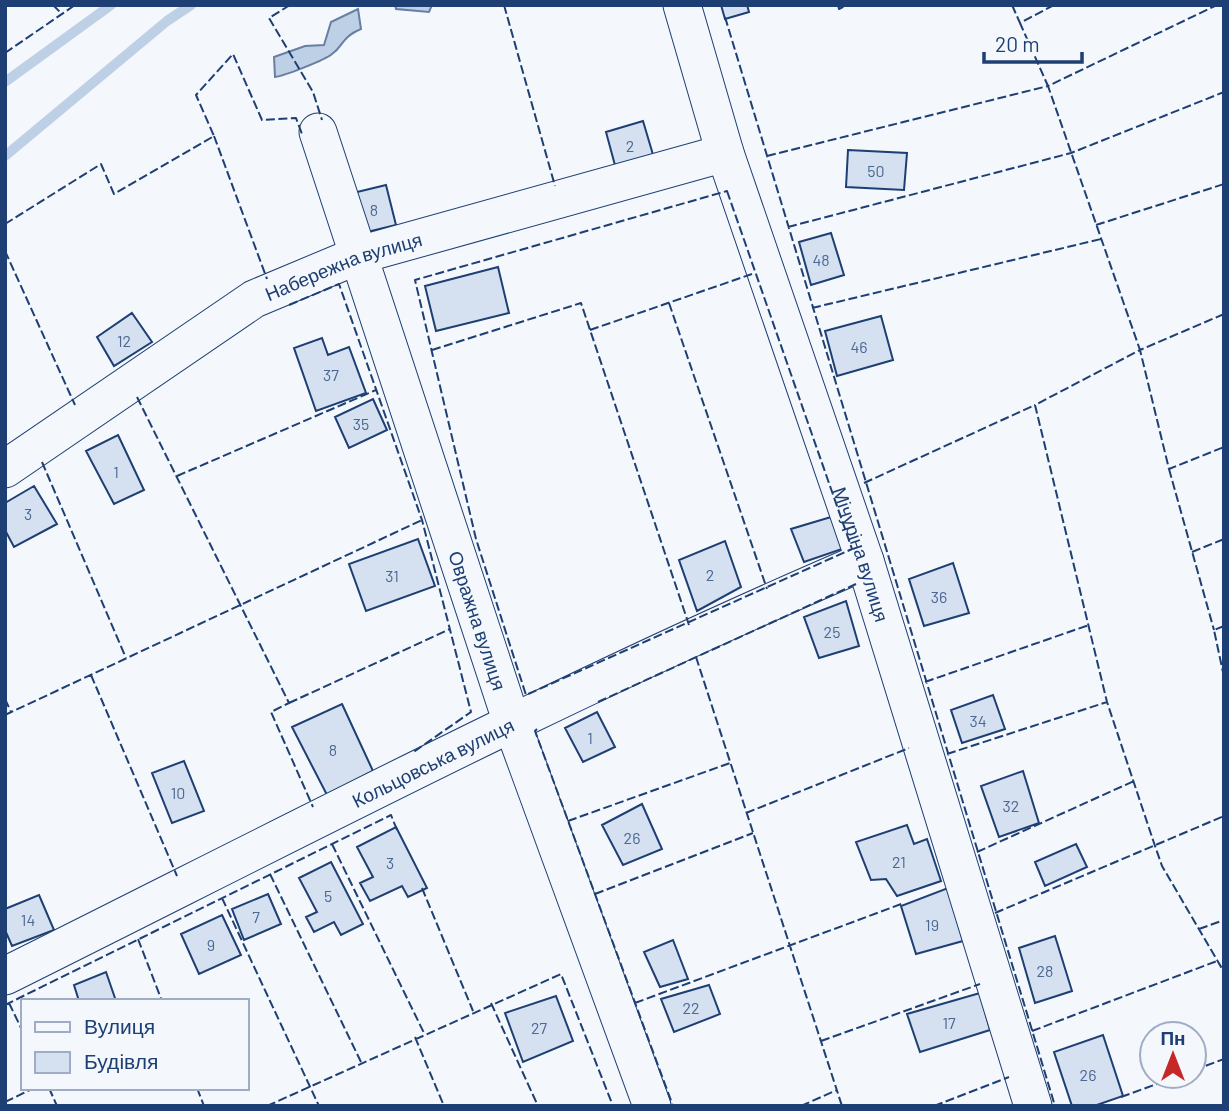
<svg xmlns="http://www.w3.org/2000/svg" width="1229" height="1111" viewBox="0 0 1229 1111" font-family="Barlow,sans-serif">
<rect width="100%" height="100%" fill="#f4f7fb"/>
<!-- water -->
<path fill="#bed0e5" stroke="#687fa3" stroke-width="2" d="M395 5H432L429 12 396 9Z
M358 9 361 29C340 38 344 46 332 54 325 60 284 76 275 77L274 57 305 46 324 45 331 22Z"/>
<g fill="none" stroke-linecap="round" stroke-linejoin="round">
<!-- stream -->
<path stroke="#bed0e5" stroke-width="10" d="M5 82 111 5
M5 156 167 21 191 5"/>
</g>
<!-- building -->
<path fill="#d5e0f0" stroke="#1d3f73" stroke-width="2" d="M721 5H747L749 12 725 19Z
M643 121 654 158 616 169 606 132Z
M848 150 907 153 904 190 846 187Z
M386 185 396 225 363 233 353 193Z
M831 233 844 275 811 285 799 242Z
M498 267 509 313 436 331 425 286Z
M132 313 152 342 114 366 97 337Z
M881 316 893 360 837 376 825 331Z
M322 338 328 355 349 347 366 393 316 411 294 348Z
M373 399 387 430 349 448 335 417Z
M118 435 144 490 114 504 86 451Z
M34 486 57 524 14 547 5 530V503Z
M831 517 842 549 804 562 791 529Z
M418 539 435 586 366 611 349 564Z
M725 541 741 587 697 611 679 560Z
M953 563 969 613 924 626 909 579Z
M846 601 859 646 819 658 804 617Z
M993 695 1005 729 962 743 951 710Z
M342 704 373 771 327 795 292 727Z
M597 712 615 747 583 762 565 728Z
M184 761 204 811 172 823 152 773Z
M1023 771 1039 823 999 837 981 786Z
M642 804 662 849 623 865 602 825Z
M907 825 914 844 927 839 941 881 897 896 886 879 871 880 856 842Z
M396 827 427 888 408 897 402 886 370 901 360 883 373 877 357 847Z
M1076 844 1087 867 1045 886 1035 862Z
M331 862 363 924 341 935 334 922 314 932 306 917 317 912 299 878Z
M948 888 963 941 916 954 901 906Z
M268 894 281 924 244 940 232 909Z
M39 895 54 930 12 946 5 930V909Z
M222 915 241 955 199 974 181 934Z
M1055 936 1072 991 1035 1003 1019 948Z
M673 940 688 979 660 987 644 952Z
M106 972 116 1001H79L74 985Z
M709 985 720 1014 674 1032 661 999Z
M980 993 990 1030 920 1052 907 1014Z
M556 996 573 1041 523 1062 505 1013Z
M1103 1035 1123 1096 1094 1106H1072L1054 1052Z"/>
<g fill="none" stroke-linecap="round" stroke-linejoin="round">
<defs>
<g id="minor">
<path id="s1" d="M682 5 725 153 865 561 1033 1106"/>
<path id="s2" d="M318 132 512 723 652 1106"/>
<path id="s3" d="M5 469 254 299 359 255 725 153"/>
<path id="s4" d="M5 976C290 834 572 686 865 561"/>
</g>
</defs>
<!-- minor casing -->
<use href="#minor" stroke="#1d3f73" stroke-width="39"/>
<!-- minor -->
<use href="#minor" stroke="#f4f7fb" stroke-width="37"/>
<!-- fence -->
<path stroke="#1d3f73" stroke-width="2" stroke-dasharray="9 3.5" stroke-linecap="butt" d="M53 5 62 14
M290 5 269 18 313 92 322 120
M504 5 555 186
M838 5 839 9 847 5
M1012 5 1020 23
M1054 5 1020 23 1048 86 1217 5
M725 17 1055 1106
M5 53 75 5
M214 136 267 279
M767 156 1048 86 1140 350 1035 405 1107 702 1154 843 1162 866 1224 972
M727 191 852 549 526 695 476 539 415 280Z
M5 224 101 164 114 194 214 136 196 95 233 54 262 120 296 118 302 134
M1096 225 1224 184
M788 227 1071 153 1224 92
M5 251 75 405
M669 303 767 589
M289 305 339 284 422 520 471 712 412 753
M812 308 1101 239
M1224 314 1140 350 1169 469 1224 447
M590 330 752 274
M432 350 581 303 689 625
M137 397 289 703 271 712 313 807
M42 462 126 658
M1169 469 1214 630
M177 476 376 390
M864 483 1035 405
M1192 552 1224 539
M1224 626 1214 630 1224 677
M696 657 842 1106
M91 675 177 876
M925 682 1089 625
M5 699 11 712
M598 702 856 584
M289 703 450 629
M5 715 422 520
M537 729 535 731 673 1106
M947 754 1107 702
M746 813 909 748
M568 821 730 763
M332 844 424 1033
M977 852 1134 781
M270 874 361 1062
M422 888 473 1011
M595 894 753 833
M222 898 319 1106
M995 913 1224 816
M1199 929 1224 920
M138 939 162 1001
M9 1003 23 1032
M491 1003 538 1106
M635 1003 904 903
M5 1005 391 815 397 830
M1032 1031 1217 961
M415 1037 444 1106
M821 1041 980 984
M1194 1070 1224 1059
M49 1088 57 1106
M197 1088 204 1106
M1121 1097 1179 1076
M5 1102 34 1088
M267 1106 561 974 613 1106
M801 1106 837 1090
M934 1106 1009 1077"/>
</g>
<g text-anchor="middle" dominant-baseline="central" stroke-width="5" stroke-linejoin="round" paint-order="stroke">
<!-- number labels -->
<g font-size="16" fill="#4b6792">
<text x="630" y="145">2</text>
<text x="876" y="170">50</text>
<text x="374" y="209">8</text>
<text x="821" y="259">48</text>
<text x="124" y="340">12</text>
<text x="859" y="346">46</text>
<text x="331" y="374">37</text>
<text x="361" y="423">35</text>
<text x="116" y="471">1</text>
<text x="28" y="513">3</text>
<text x="710" y="574">2</text>
<text x="392" y="575">31</text>
<text x="939" y="596">36</text>
<text x="832" y="631">25</text>
<text x="978" y="720">34</text>
<text x="590" y="737">1</text>
<text x="333" y="749">8</text>
<text x="178" y="792">10</text>
<text x="1011" y="805">32</text>
<text x="632" y="837">26</text>
<text x="899" y="861">21</text>
<text x="390" y="862">3</text>
<text x="328" y="895">5</text>
<text x="256" y="916">7</text>
<text x="28" y="919">14</text>
<text x="932" y="924">19</text>
<text x="211" y="944">9</text>
<text x="1045" y="970">28</text>
<text x="691" y="1007">22</text>
<text x="949" y="1022">17</text>
<text x="539" y="1027">27</text>
<text x="1088" y="1074">26</text>
</g>
<!-- street labels -->
<g font-size="19" fill="#1d3f73" stroke="#f4f7fb">
<text stroke="none"><textPath href="#s3" startOffset="397">Набережна вулиця</textPath></text>
<text stroke="none"><textPath href="#s1" startOffset="578">Мічуріна вулиця</textPath></text>
<text stroke="none"><textPath href="#s2" startOffset="514">Овражна вулиця</textPath></text>
<text stroke="none"><textPath href="#s4" startOffset="478">Кольцовська вулиця</textPath></text>
</g>
</g>
<!-- border -->
<rect width="1229" height="1111" fill="none" stroke="#1d3f73" stroke-width="14"/>
<!-- legend -->
<rect x="21" y="999" width="228" height="91" fill="#f4f7fb" stroke="#9eadc5" stroke-width="2"/>
<rect x="35" y="1022" width="35" height="10" fill="#f4f7fb" stroke="#9eadc5" stroke-width="2"/>
<text x="84" y="1034" font-size="21" fill="#1d3f73">Вулиця</text>
<rect x="35" y="1052" width="35" height="21" fill="#d5e0f0" stroke="#9eadc5" stroke-width="2"/>
<text x="84" y="1069" font-size="21" fill="#1d3f73">Будівля</text>
<!-- north arrow -->
<g transform="translate(1173 1055)"><circle r="33" fill="#f4f7fb" stroke="#9eadc5" stroke-width="2"/>
<path d="M0-5L12 26L0 18L-12 26Z" fill="#c62828"/>
<text y="-10" font-size="19" font-weight="bold" text-anchor="middle" fill="#1d3f73">Пн</text>
</g>
<!-- scale -->
<path d="M984 52v10h98v-10" fill="none" stroke="#1d3f73" stroke-width="3.5"/>
<text x="995" y="52" font-size="21" fill="#1d3f73" stroke="#f4f7fb" stroke-width="5" paint-order="stroke">20 m</text>
</svg>
